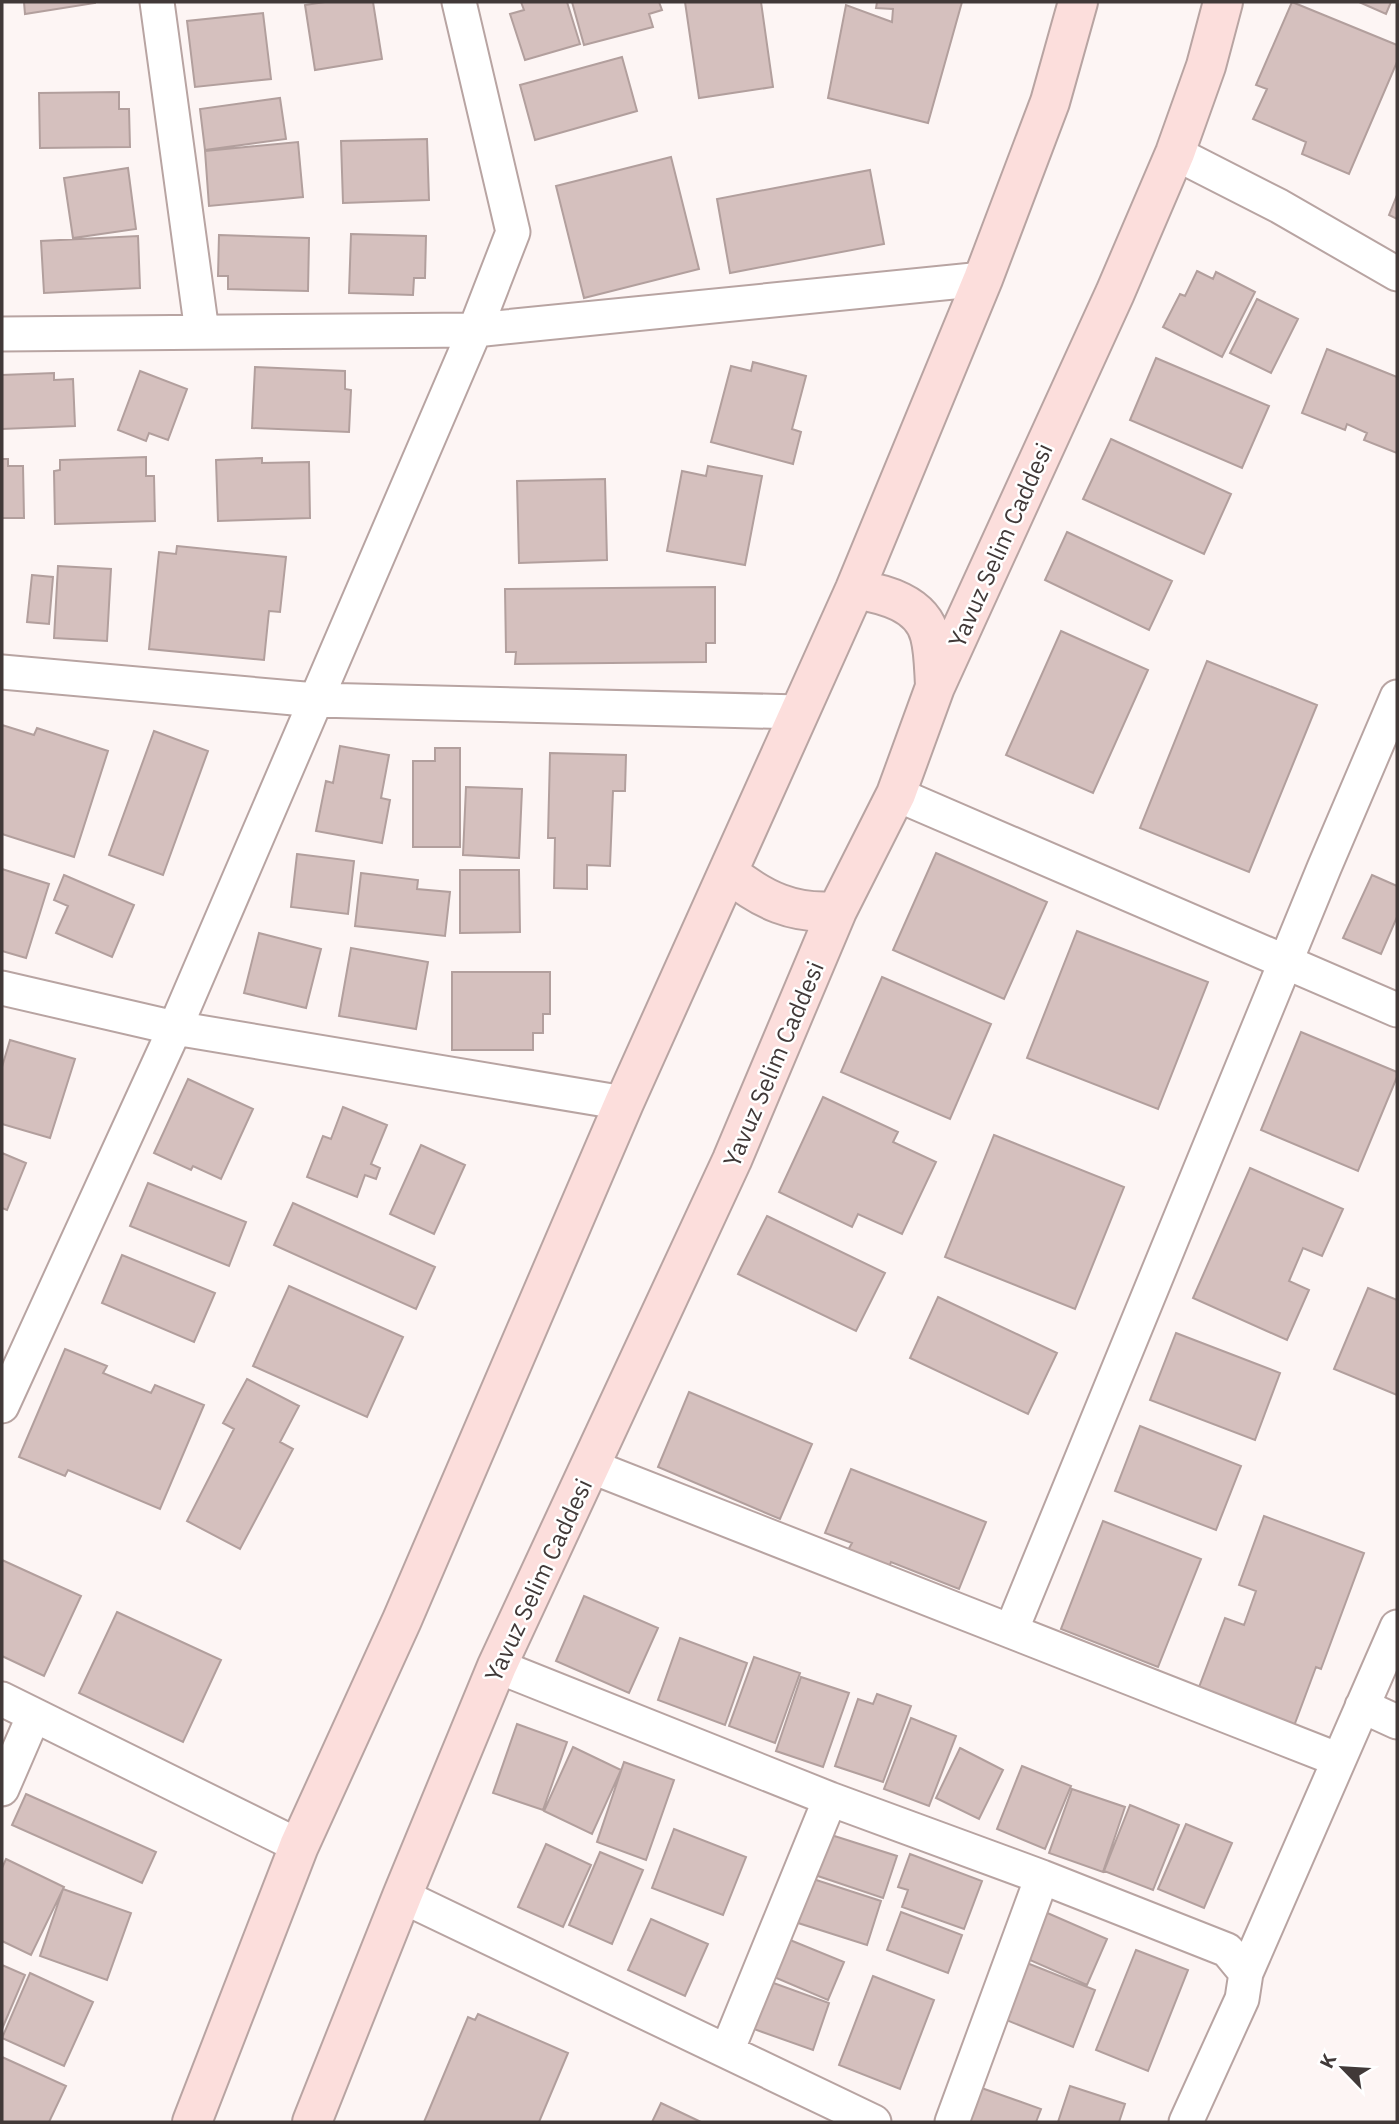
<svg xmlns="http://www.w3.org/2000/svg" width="1399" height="2124" viewBox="0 0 1399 2124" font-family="'IBM Plex Sans',sans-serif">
<rect width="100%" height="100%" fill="#fdf5f4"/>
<!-- building -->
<path fill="#d5c0be" stroke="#b29f9d" stroke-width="2" d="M24 2H95V3L25 14Z
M325 2H373L382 59 315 70 305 5Z
M521 2H567L580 44 525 60 510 14 524 10Z
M572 2H659L662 10 649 14 653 27 584 45Z
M685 2H761L773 87 699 98Z
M877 2H962L928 123 828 98 846 5 892 22 893 9 876 8Z
M1292 2 1397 45V62L1349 174 1302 154 1306 142 1253 119 1267 89 1256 85Z
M1359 2H1391L1386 14Z
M263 13 271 79 195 87 187 21Z
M622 57 637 111 535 140 520 85Z
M119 92V109H129L130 147 40 148 39 93Z
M280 98 286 139 205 150 200 109Z
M427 139 429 200 343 203 341 141Z
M298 142 303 197 209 206 205 151Z
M671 157 699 269 584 298 556 186Z
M128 168 136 229 73 238 64 178Z
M870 170 884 244 730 273 717 199Z
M1397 195V219L1389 215Z
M351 234 426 236 425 278H414L413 295 349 293Z
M219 235 309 238 308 291 228 289V276H218Z
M138 236 140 288 44 293 41 241Z
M1197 271 1213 279 1216 272 1255 292 1222 357 1163 327 1180 294 1185 296Z
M1257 299 1298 319 1271 373 1230 353Z
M1327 349 1397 377V453L1364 440 1367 433 1347 424 1345 430 1302 413Z
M1156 358 1269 406 1242 468 1130 420Z
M753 362 806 376 792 429 801 432 793 464 711 442 731 366 751 371Z
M255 367 345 371V389L351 390 349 432 252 428Z
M140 371 187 389 168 440 149 433 146 441 118 430Z
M54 373V380L73 379 75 426 2 429V375Z
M1111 439 1231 494 1204 554 1083 499Z
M146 457V476H154L155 521 55 524 54 471 60 470V460Z
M262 458V463L309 462 310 518 218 521 216 460Z
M2 459H8V466H23L24 518H2Z
M708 466 762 476 745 565 667 551 682 471 706 476Z
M605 479 607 560 519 563 517 481Z
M1067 532 1172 581 1149 630 1045 580Z
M177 546 286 557 280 612 269 611 264 660 149 649 159 552 176 554Z
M58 566 111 569 107 641 54 638Z
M32 575 53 577 49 624 27 622Z
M715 587V643H706V662L515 664 516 652H506L505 589Z
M1061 631 1148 670 1093 793 1006 755Z
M1207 661 1317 705 1249 872 1140 828Z
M2 725 34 735 37 728 108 751 74 857 2 834Z
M154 731 208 751 163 875 109 855Z
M340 746 389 755 381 798 390 800 382 843 316 831 326 781 333 783Z
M435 748H460V847H413V761H435Z
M550 753 626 755 625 791H613L610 866 587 865V889L554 888 555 838H548Z
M466 787 522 789 519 858 463 855Z
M936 853 1047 902 1004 999 893 950Z
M297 854 354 861 348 914 291 907Z
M2 869 49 884 26 958 2 951Z
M460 870H519L520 932 460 933Z
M361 873 418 880 417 889 450 892 445 936 355 926Z
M64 875 134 905 112 957 56 933 68 906 54 900Z
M1372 875 1397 886V917L1381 954 1343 938Z
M1077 931 1208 982 1158 1109 1027 1058Z
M259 933 321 949 306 1008 244 993Z
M351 948 428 962 416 1029 339 1016Z
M452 972H550V1014H543V1033H533V1050H452Z
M882 977 991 1024 950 1119 841 1072Z
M1301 1032 1397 1072V1077L1358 1171 1261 1130Z
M10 1040 75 1059 50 1138 2 1124V1067Z
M188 1079 253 1109 221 1179 193 1166 191 1170 154 1153Z
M823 1097 898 1132 893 1142 936 1162 902 1234 858 1214 852 1227 779 1192Z
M343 1107 387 1125 371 1164 380 1168 376 1179 365 1175 357 1197 307 1177 323 1136 331 1139Z
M994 1135 1124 1187 1075 1309 945 1257Z
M421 1145 465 1165 434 1234 390 1214Z
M2 1153 26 1163 7 1210 2 1208Z
M1250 1168 1343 1209 1322 1256 1303 1248 1289 1281 1309 1290 1287 1340 1193 1298Z
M148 1183 246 1222 229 1266 130 1226Z
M293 1203 435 1267 416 1309 274 1245Z
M767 1216 885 1273 856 1331 738 1274Z
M122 1255 215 1293 194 1342 102 1303Z
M289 1286 403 1337 367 1417 253 1366Z
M1368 1288 1397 1300V1395L1334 1369Z
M938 1297 1057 1353 1028 1414 910 1358Z
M1176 1333 1280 1373 1255 1440 1150 1400Z
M65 1349 107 1366 103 1373 151 1393 155 1385 204 1405 160 1509 68 1470 65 1476 19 1457Z
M247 1379 299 1406 280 1442 293 1449 240 1549 187 1521 234 1429 223 1423Z
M689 1392 812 1444 780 1519 658 1467Z
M1140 1426 1241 1466 1216 1530 1115 1491Z
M851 1469 986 1522 959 1589 891 1562 889 1567 848 1550 852 1543 825 1533Z
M1264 1516 1364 1553 1321 1669 1316 1667 1294 1726 1198 1690 1225 1618 1244 1625 1256 1591 1239 1585Z
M1103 1521 1201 1559 1158 1667 1061 1629Z
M2 1560 81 1596 44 1676 2 1656Z
M584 1596 658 1628 629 1693 556 1661Z
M117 1612 221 1660 183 1742 79 1693Z
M680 1638 747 1663 725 1725 658 1700Z
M754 1657 800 1673 775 1743 729 1726Z
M801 1677 849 1693 823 1767 776 1751Z
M877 1694 911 1706 883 1782 835 1766 858 1699 873 1704Z
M911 1718 956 1736 929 1806 884 1789Z
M517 1724 567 1742 543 1810 493 1793Z
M573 1747 621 1770 592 1834 544 1811Z
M960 1748 1003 1770 979 1819 936 1798Z
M624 1762 674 1780 646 1860 597 1842Z
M1022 1766 1071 1786 1045 1849 997 1829Z
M1072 1789 1125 1807 1103 1872 1049 1853Z
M26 1794 156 1852 142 1883 12 1825Z
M1130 1805 1179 1825 1153 1890 1104 1871Z
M1186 1824 1232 1843 1204 1908 1158 1889Z
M674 1829 746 1857 723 1915 652 1888Z
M825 1833 897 1856 883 1898 812 1874Z
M546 1844 591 1865 563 1927 518 1907Z
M600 1852 643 1870 612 1944 569 1925Z
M910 1854 982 1881 964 1929 902 1907 908 1890 898 1887Z
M6 1859 64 1887 31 1955 2 1941V1868Z
M810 1878 881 1901 867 1945 795 1922Z
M63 1889 131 1913 107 1980 40 1956Z
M1036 1908 1107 1939 1087 1985 1016 1954Z
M901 1912 962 1935 948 1973 887 1950Z
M651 1919 708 1944 685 1996 628 1970Z
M790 1940 844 1962 828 2000 774 1977Z
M1136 1950 1188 1970 1148 2071 1096 2050Z
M1017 1959 1095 1990 1073 2047 994 2015Z
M2 1965 25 1975 2 2029Z
M30 1973 93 2002 64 2066 2 2038Z
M873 1976 934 2000 900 2089 839 2065Z
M768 1981 829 2003 813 2050 751 2028Z
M478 2014 568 2053 539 2122H424L468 2017 475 2020Z
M2 2057 66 2086 49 2122H2Z
M973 2085 1041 2109 1036 2122H960Z
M1070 2086 1125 2104 1119 2122H1058Z
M661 2103 701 2122H652Z"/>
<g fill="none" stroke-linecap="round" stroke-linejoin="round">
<defs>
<path id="street" d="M157 2 202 332
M1175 153 1279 206 1397 274
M2 334 475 330 983 279
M2 672 316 700 799 712
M896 794 1397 1010
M2 988 175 1028 624 1103
M2 1406 175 1028 475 330 513 232 459 2
M590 1466 1339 1760
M1011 1631 1324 868 1397 697
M497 1666 830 1799 1042 1877 1227 1950 1246 1973 1242 1999 1186 2122
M2 1699 299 1846
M1362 1706 1397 1722
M2 1789 34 1715
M402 1896 874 2122
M1246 1973 1397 1627
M727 2051 830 1799
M952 2122 1042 1877"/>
<path id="secondary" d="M855 589C884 594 922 603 930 636 934 651 934 669 935 685
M729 873C762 900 794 915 837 911
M192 2122 299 1846 402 1620 624 1103 855 589 983 279 1050 102 1078 2
M312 2122 402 1896 497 1666 732 1160 837 911 896 794 935 687 1115 293 1175 153 1206 66 1223 2"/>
</defs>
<!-- street casing -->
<use href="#street" stroke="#b8a4a2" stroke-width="37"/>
<!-- secondary casing -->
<use href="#secondary" stroke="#b8a4a2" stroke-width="42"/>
<!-- street -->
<use href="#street" stroke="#fff" stroke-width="33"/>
<!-- secondary -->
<use href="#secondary" stroke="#fcdedc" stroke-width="38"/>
</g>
<g text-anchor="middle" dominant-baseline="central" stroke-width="5" stroke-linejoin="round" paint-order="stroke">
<!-- street labels -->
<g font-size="24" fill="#413938" stroke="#fff">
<text transform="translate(1000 545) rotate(-66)">Yavuz Selim Caddesi</text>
<text transform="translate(773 1064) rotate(-67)">Yavuz Selim Caddesi</text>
<text transform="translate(538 1580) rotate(-65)">Yavuz Selim Caddesi</text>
</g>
</g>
<!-- border -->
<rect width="1399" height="2124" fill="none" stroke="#413938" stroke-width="7"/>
<!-- north arrow -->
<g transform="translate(1343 2068) rotate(295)" stroke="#ffffff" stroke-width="5" paint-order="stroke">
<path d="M0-5L12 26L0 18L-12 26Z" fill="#413938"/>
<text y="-10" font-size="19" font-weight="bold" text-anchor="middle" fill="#413938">K</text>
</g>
</svg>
